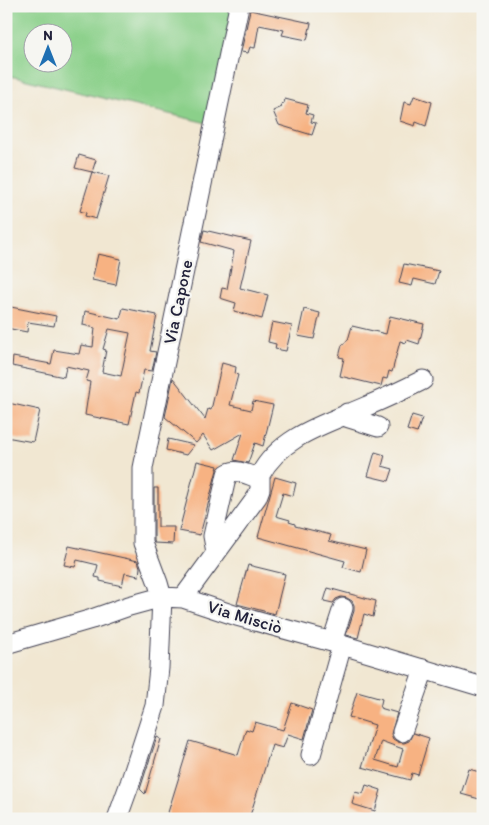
<svg xmlns="http://www.w3.org/2000/svg" width="489" height="825" viewBox="0 0 489 825" font-family="Itim,sans-serif">
<rect width="100%" height="100%" fill="#f6f6f2"/>
<filter id="ink" filterUnits="userSpaceOnUse"><feTurbulence type="fractalNoise" baseFrequency=".02" numOctaves="2"/><feDisplacementMap in="SourceGraphic" scale="10" xChannelSelector="R" yChannelSelector="G"/><feConvolveMatrix kernelMatrix="1 2 1 2 8 2 1 2 1" color-interpolation-filters="sRGB"/></filter>
<filter id="wash" filterUnits="userSpaceOnUse"><feTurbulence type="fractalNoise" baseFrequency=".0096" numOctaves="4" result="noise"/><feDisplacementMap in="SourceGraphic" scale="20" xChannelSelector="R" yChannelSelector="G"/><feGaussianBlur stdDeviation="1.12" result="paint"/><feColorMatrix in="noise" values="0 0 0 0 0 0 0 0 0 0 0 0 0 0 0 0 0 1.4 0 .05"/><feComposite in="paint" operator="in"/></filter>
<g filter="url(#wash)">
<rect width="100%" height="100%" fill="#f1e7d2"/>
<!-- green -->
<path fill="#8bd08a" stroke="#567962" fill-rule="evenodd" d="M6 6H235L211 124 6 75ZM32 32H62V62H32Z"/>
<g id="blocks">
<!-- building -->
<path fill="#f7b282" fill-rule="evenodd" d="M250 10 311 23 307 40 282 35 284 30 259 25 255 48 250 47 248 53 241 52Z
M414 96 432 102 426 126 416 122 415 126 400 121 404 102 411 104Z
M285 99 308 105 306 113 313 115 311 122 316 123 312 135 279 125 273 111 282 107 281 104 284 103Z
M79 155 96 160 92 172 75 168Z
M92 172 109 176 96 219 85 216 86 213 80 211Z
M204 230 251 241 240 288 268 295 262 319 234 311 236 303 220 298 222 288 227 289 234 251 201 242Z
M98 254 121 259 116 285 92 280Z
M404 264 439 271 435 284 414 279 412 286 399 283Z
M6 306 56 316 54 326 28 322 27 332 6 328Z
M123 308 157 315 150 351 156 352 152 371 144 370 139 393 136 392 129 424 85 415 90 382 86 381 89 371 66 366 64 377 12 366 13 357 51 364 54 350 79 354 81 345 93 347 95 328 83 325 85 311 120 319ZM109 329 130 333 121 376 102 372 106 350 103 349Z
M304 309 320 313 314 339 298 336Z
M390 316 424 324 419 344 407 340 406 343 400 341 392 372 389 371 387 379 383 378 381 386 340 376 344 358 339 357 342 345 348 340 352 326 386 334Z
M272 322 292 326 286 351 275 349 276 344 268 342Z
M222 363 236 367 235 374 238 375 230 405 251 410 253 401 273 405 263 446 255 443 248 463 234 460 243 433 213 450 203 435 196 443 165 417 173 378 205 419 208 409 211 410Z
M8 403 40 410 33 442 6 437Z
M412 415 422 418 417 433 407 430Z
M168 439 194 445 186 455 166 450Z
M375 452 385 455 382 466 393 469 389 481 368 476Z
M197 461 218 466 200 535 179 531Z
M275 477 296 483 293 496 283 493 276 516 290 520 289 522 295 524V526L331 535 329 541 366 550 361 572 343 567 345 561 258 537Z
M154 488H158V527H174L173 544 155 543 154 541Z
M69 546 138 561 140 567 139 576 125 573 122 586 100 581V578L95 577 98 565 77 560 75 567 64 565Z
M248 565 285 574 275 614 237 604Z
M328 588 376 601 373 617 364 614 358 638 346 635 354 611V605L352 601 347 598 341 597 336 599 333 603 324 601Z
M357 692 382 699 380 708 397 713 391 734 393 739 398 742 404 743 409 741 413 733 429 738 418 775 412 773 410 780 362 767 375 725 349 717ZM381 741 403 749 398 767 375 760Z
M292 703 312 710 304 739 288 734 283 748 272 745 249 819H166L190 741 238 755 246 729 252 731 255 722 283 730Z
M157 737 161 739 145 794 140 789Z
M469 769 483 773V800L461 794Z
M366 785 381 790 375 811 352 804 355 792 363 794Z"/>
</g>
</g>
<g filter="url(#ink)">
<use href="#blocks" fill-opacity="0" stroke="#414052" stroke-width="1"/>
<g fill="none" stroke-linecap="round" stroke-linejoin="round">
<defs>
<path id="minor" d="M347 413 349 418 378 427
M216 552 213 536 227 474C236 467 250 476 260 479
M183 598 257 497 260 489V475C281 435 329 423 367 406 386 398 405 389 423 380
M332 642 343 608
M6 644 92 619 129 606 162 597 183 598 237 616 332 642 483 687
M402 732 424 669
M311 755 342 645
M117 819 130 783 155 706 159 668 162 597 158 583 143 543V468L239 6"/>
</defs>
<!-- minor casing -->
<use href="#minor" stroke="#414052" stroke-width="21"/>
<!-- minor -->
<use href="#minor" stroke="#fff" stroke-width="19"/>
</g>
</g>
<g text-anchor="middle" dominant-baseline="central" stroke-width="4.5" stroke-linejoin="round" paint-order="stroke">
<!-- street labels -->
<g font-size="18" fill="#22223b" stroke="#f6f6f2">
<text transform="translate(178 302) rotate(-78)">Via Capone</text>
<text transform="translate(245 617) rotate(17)">Via Misciò</text>
</g>
</g>
<!-- margin -->
<rect width="489" height="825" fill="none" stroke="#f6f6f2" stroke-width="25"/>
<!-- north arrow -->
<g transform="translate(48 48)"><circle r="24" fill="#f6f6f2" stroke="#a1a1a9"/>
<path d="M0-4L9 19L0 12L-9 19Z" fill="#1f6fb2"/>
<text y="-8" font-size="14" font-weight="bold" text-anchor="middle" fill="#22223b">N</text>
</g>
</svg>
